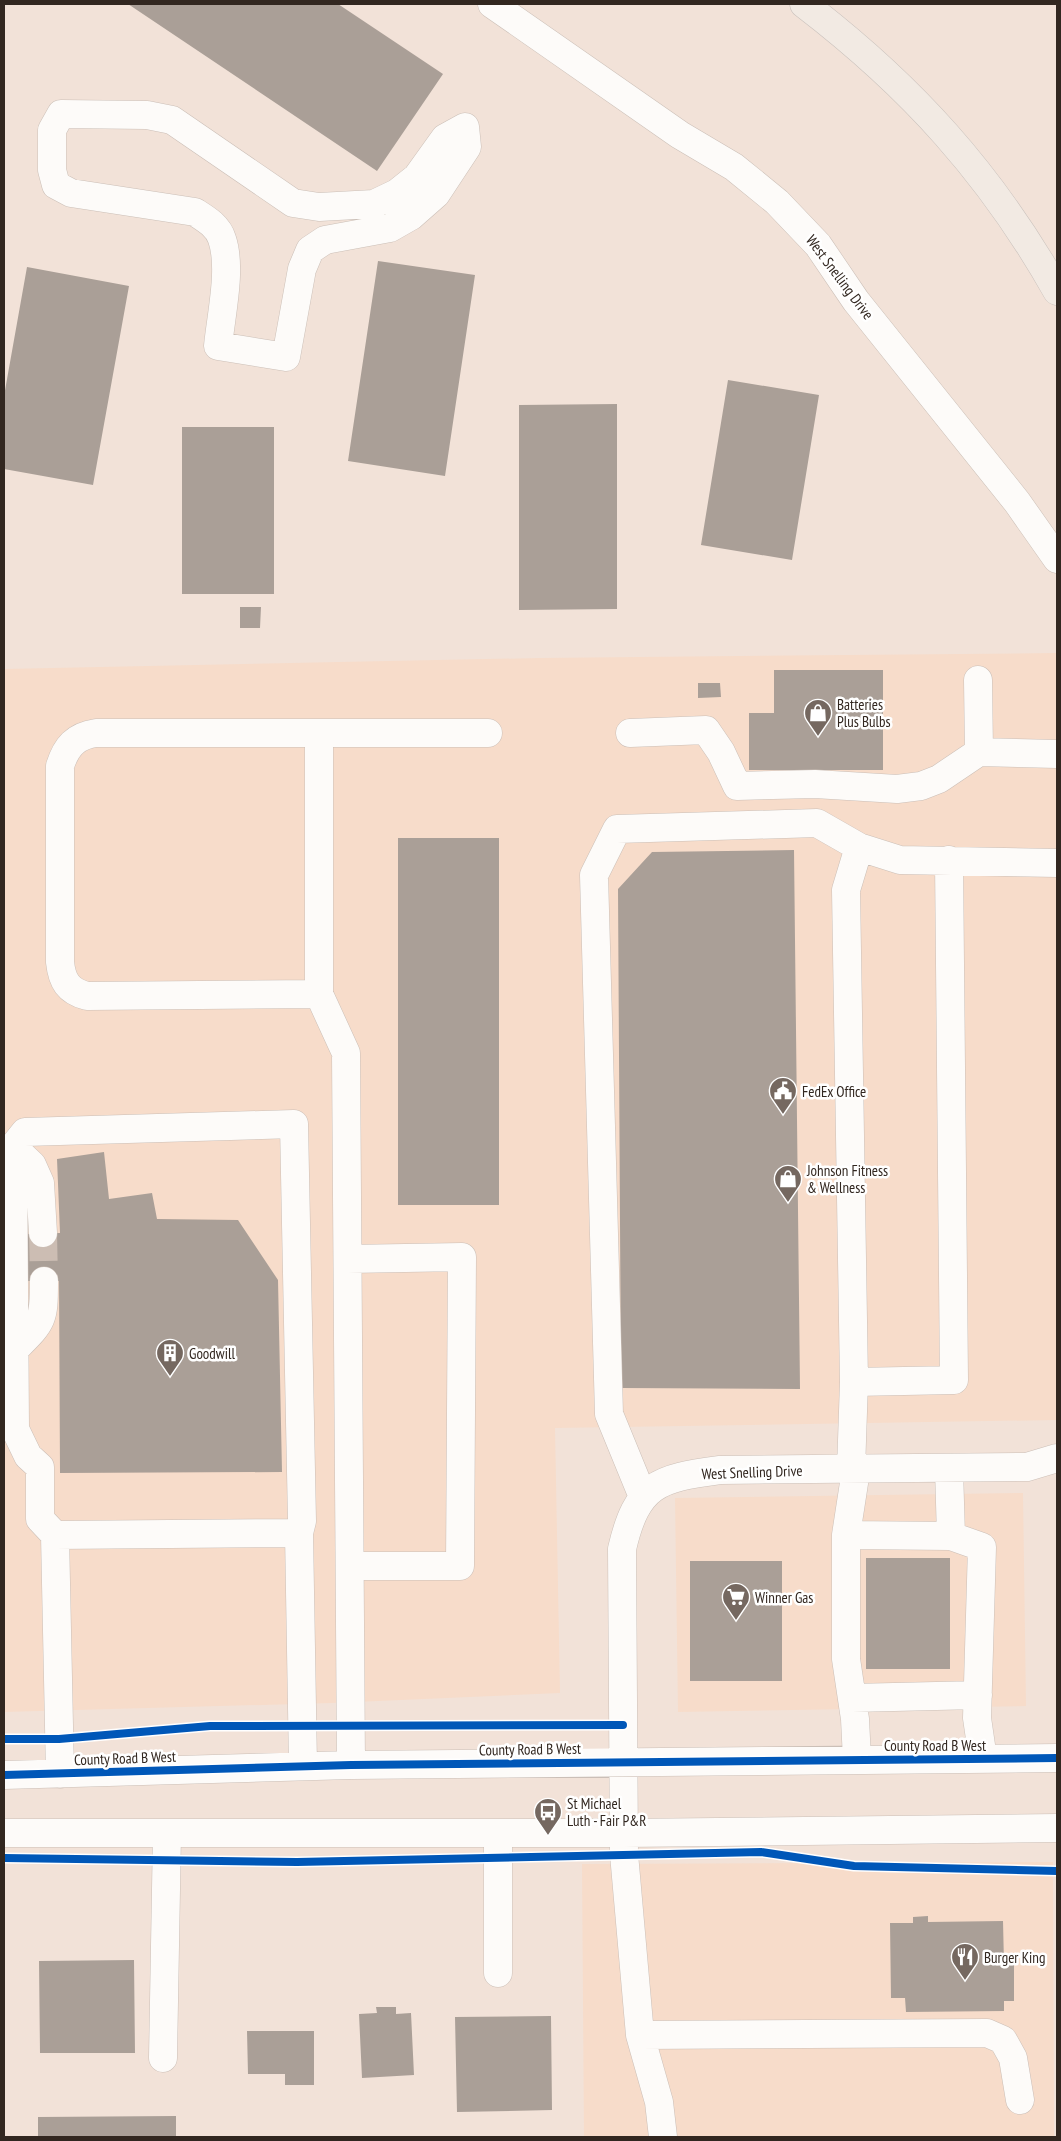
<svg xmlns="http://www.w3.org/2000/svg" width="1061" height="2141" viewBox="0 0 1061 2141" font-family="'PT Sans Narrow',sans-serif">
<rect width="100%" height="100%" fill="#f2e2d8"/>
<!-- built -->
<path fill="#f7dcca" d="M1057 653V1420L555 1428 560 1693 332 1703 4 1712V669L540 658Z
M1023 1493 1026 1706 678 1712 675 1498Z
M1053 1862 1054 2137H584L582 1864Z"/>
<!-- building -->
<path fill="#aa9f97" d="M128 4H338L443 74 377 171Z
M378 261 475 275 445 476 348 461Z
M27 267 129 286 93 485 4 469V396Z
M728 380 819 395 792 560 701 545Z
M617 404V609L519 610V405Z
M182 427H274V594H182Z
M240 607H261L260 628H240Z
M774 670H883V770H749V713H774Z
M698 683H720L721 697 698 698Z
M398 838H499V1205H398Z
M794 850 800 1389 621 1388 618 889 652 852Z
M104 1152 109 1199 152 1193 157 1219 238 1220 278 1280 282 1472 60 1473 59 1281H26L23 1234 60 1233 57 1159Z
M866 1558H950V1669H866Z
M690 1561H782V1681H690Z
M928 1916V1922L1003 1921 1004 1964H1014V2001H1004V2011L906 2012 905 1998H891L890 1923H913V1917Z
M134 1960 135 2053H40L39 1961Z
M376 2007H396V2014L411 2013 414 2075 362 2078 359 2014 377 2013Z
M551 2016 552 2110 457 2112 455 2017Z
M247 2031H314V2085H285V2074H248Z
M176 2116V2137H38V2117Z"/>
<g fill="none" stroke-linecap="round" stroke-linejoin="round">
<!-- minor-tunnel -->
<path stroke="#ccbdb3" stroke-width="28" stroke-dasharray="28 14" stroke-linecap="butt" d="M43 1233 44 1281"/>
<defs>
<path id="minor" d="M492 4 680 135 734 167 777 202 818 245 856 301 1017 502 1057 559
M61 114 147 115 172 120 293 203 319 207 374 204 397 193 417 177 445 138 465 127 467 147 436 194 411 216 390 228 325 240 310 250 302 269 286 357 218 346C221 315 232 268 222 239 218 226 206 219 195 212L71 193 56 185 52 170V130Z
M978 680 979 752
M319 733V994L346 1053 351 1765
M630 733 706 730 721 752 737 786 815 784 897 789 921 786 939 779 979 752 1057 754
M319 994 87 996C68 991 62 981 60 962V766C66 747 75 736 96 733H488
M13 1147 32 1165 40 1183 43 1233
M348 1259 462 1257 460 1566H350
M15 1349C43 1321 44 1321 44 1281
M854 1382 954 1380 949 860
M851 1470 854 1382 846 890 859 847 900 860 1057 863
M856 1470 846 1535V1659L855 1719 857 1759
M643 1497 609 1414 594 875 617 829 817 823 859 847
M55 1535 40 1519V1467L28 1456 15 1429 13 1147 25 1132 294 1124 302 1521 299 1533
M846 1535 951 1536 949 1469
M951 1536 982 1547 977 1718 983 1759
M852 1698 978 1695
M60 1774 55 1535 299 1533 303 1766
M4 1775 351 1765 1057 1758
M4 1833H624L1057 1828
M498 1833V1973
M640 2035 987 2033 1003 2040 1013 2058 1020 2100
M163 2058 167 1833
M663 2137 659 2102 640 2035 624 1854 622 1549C637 1484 658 1478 720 1470L1027 1467 1057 1458"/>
<path id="highway" d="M804 4C911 86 991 174 1057 291"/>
</defs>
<!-- minor casing -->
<use href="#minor" stroke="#cbbfb7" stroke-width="29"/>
<!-- highway casing -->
<use href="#highway" stroke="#c9c1bc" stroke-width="29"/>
<!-- minor -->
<use href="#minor" stroke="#fdfbf9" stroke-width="28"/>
<!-- highway -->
<use href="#highway" stroke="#f2eae3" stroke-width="28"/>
<defs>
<path id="cycleway" d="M4 1739H59L210 1726 623 1725
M4 1775 351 1765 1057 1758
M4 1858 297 1862 761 1852 854 1866 1057 1871"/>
</defs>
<!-- cycleway casing -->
<use href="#cycleway" stroke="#fff" stroke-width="11"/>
<!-- cycleway -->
<use href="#cycleway" stroke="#0057b8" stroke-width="8"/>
</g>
<!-- icons -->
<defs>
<symbol id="shop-pin" viewBox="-11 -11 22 30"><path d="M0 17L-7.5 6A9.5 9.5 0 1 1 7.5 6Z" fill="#756860" stroke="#fff"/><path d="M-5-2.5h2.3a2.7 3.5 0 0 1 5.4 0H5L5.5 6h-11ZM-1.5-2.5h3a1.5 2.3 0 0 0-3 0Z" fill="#fff"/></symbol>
<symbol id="civic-pin" viewBox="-11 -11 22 30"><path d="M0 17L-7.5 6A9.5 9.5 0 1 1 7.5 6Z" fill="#756860" stroke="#fff"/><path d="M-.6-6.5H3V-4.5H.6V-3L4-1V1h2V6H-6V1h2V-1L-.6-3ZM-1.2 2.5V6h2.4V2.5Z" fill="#fff"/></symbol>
<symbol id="building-pin" viewBox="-11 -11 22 30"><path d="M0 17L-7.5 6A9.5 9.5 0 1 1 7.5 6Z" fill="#756860" stroke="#fff"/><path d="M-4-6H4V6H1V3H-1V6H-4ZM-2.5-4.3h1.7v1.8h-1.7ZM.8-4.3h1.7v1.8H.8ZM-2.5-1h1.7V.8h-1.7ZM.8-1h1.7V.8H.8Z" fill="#fff"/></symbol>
<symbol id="supermarket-pin" viewBox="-11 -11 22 30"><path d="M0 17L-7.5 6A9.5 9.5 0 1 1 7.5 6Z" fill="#756860" stroke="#fff"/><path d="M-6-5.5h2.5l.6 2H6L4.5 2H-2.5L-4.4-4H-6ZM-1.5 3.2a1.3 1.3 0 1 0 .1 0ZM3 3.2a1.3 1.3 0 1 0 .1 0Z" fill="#fff"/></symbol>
<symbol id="bus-pin" viewBox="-11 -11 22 30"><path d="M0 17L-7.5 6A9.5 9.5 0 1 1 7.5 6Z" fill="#756860" stroke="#fff"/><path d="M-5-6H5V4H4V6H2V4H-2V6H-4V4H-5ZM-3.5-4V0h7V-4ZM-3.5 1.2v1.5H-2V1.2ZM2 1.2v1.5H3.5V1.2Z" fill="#fff"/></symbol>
<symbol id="restaurant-pin" viewBox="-11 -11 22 30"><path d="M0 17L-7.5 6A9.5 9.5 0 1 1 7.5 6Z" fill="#756860" stroke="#fff"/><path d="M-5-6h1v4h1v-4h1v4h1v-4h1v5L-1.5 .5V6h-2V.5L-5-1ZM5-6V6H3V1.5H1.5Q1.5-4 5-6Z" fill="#fff"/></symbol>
</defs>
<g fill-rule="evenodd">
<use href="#shop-pin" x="802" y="697" width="32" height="43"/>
<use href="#civic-pin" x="767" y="1075" width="32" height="43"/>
<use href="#shop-pin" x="772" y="1163" width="32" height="43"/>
<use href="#building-pin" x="154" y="1337" width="32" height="43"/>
<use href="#supermarket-pin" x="720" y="1581" width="32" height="43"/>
<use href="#bus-pin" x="532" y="1796" width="32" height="43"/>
<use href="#restaurant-pin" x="949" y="1941" width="32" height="43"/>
</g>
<g text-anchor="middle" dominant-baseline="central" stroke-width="5" stroke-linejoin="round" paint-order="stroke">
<!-- street labels -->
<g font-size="15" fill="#322720" stroke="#fff">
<text transform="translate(840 277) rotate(53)">West Snelling Drive</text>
<text transform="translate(752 1472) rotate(-2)">West Snelling Drive</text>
<text x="935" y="1745">County Road B West</text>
<text transform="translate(530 1749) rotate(-1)">County Road B West</text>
<text transform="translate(125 1758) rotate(-2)">County Road B West</text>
</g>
<!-- poi labels -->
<g font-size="15" fill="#322720" stroke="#fff" text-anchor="start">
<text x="837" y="704">Batteries<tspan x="837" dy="17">Plus Bulbs</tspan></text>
<text x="802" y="1091">FedEx Office</text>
<text x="807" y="1170">Johnson Fitness<tspan x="807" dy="17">&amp; Wellness</tspan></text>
<text x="189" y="1353">Goodwill</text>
<text x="755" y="1597">Winner Gas</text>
<text x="567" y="1803">St Michael<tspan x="567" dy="17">Luth - Fair P&amp;R</tspan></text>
<text x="984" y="1957">Burger King</text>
</g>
</g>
<!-- border -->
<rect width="1061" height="2141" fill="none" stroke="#322720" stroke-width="10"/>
</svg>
